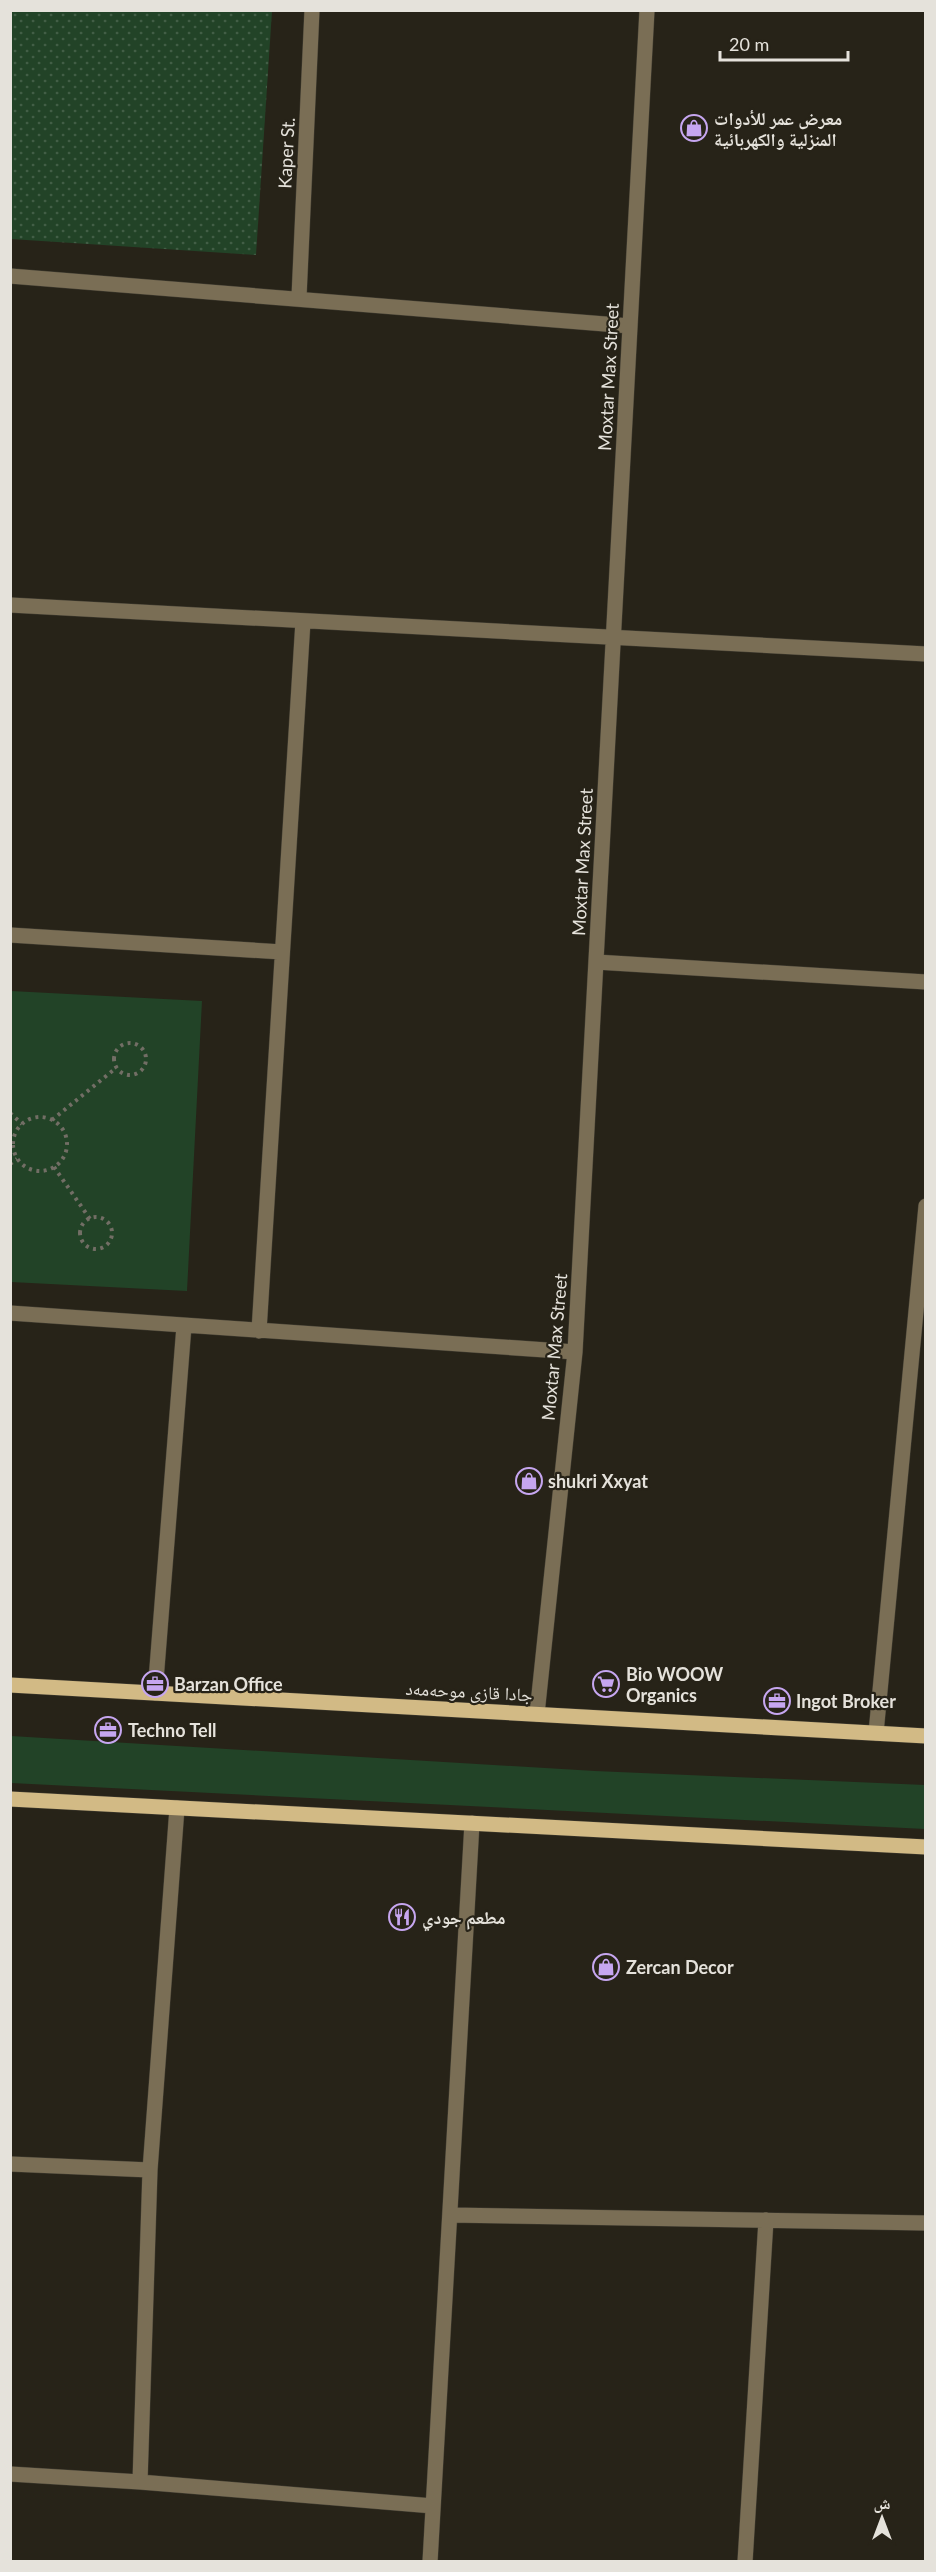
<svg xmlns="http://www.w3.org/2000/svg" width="936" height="2572" viewBox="0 0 936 2572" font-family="Lato,'Noto Naskh Arabic',sans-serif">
<defs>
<pattern id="park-dots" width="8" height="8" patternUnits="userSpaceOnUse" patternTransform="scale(1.5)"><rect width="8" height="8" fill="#224327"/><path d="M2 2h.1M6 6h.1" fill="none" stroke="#425e46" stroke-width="1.8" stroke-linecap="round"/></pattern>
</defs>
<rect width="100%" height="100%" fill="#272318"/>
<!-- green -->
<path fill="#224327" d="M11 991 202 1001 187 1291 11 1282Z
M11 1736 595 1771 925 1785V1829L11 1783Z"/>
<!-- park -->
<path fill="url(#park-dots)" d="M10 11H272L256 255 11 239Z"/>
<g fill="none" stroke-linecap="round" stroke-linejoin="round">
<defs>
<path id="minor" d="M10 276 630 326
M299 297 312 10
M10 605 926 654
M10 935 282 952
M596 962 926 982
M10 1313 575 1352
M259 1331 303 621
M155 1693 184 1326
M537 1714 575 1352 647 10
M876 1733 926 1206
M10 2164 150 2170
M450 2215 926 2223
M10 2474 140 2482 433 2506
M140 2482 150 2170 177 1808
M430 2562 472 1823
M745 2562 766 2220"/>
<path id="major" d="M10 1685 926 1736
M10 1799 926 1847"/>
</defs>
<!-- minor casing -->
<use href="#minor" stroke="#423e33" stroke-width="16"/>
<!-- major casing -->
<use href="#major" stroke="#423e33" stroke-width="16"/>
<!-- path -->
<path stroke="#726e65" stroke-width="4" stroke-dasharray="3 4.5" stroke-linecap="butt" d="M114 1059a16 16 0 1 1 32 0a16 16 0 1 1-32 0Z
M10 1113 22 1124
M13 1144a27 27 0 1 1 54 0a27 27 0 1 1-54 0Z
M52 1120 116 1068
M10 1164 17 1159
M54 1167 90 1219
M80 1233a16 16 0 1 1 32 0a16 16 0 1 1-32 0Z"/>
<!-- minor -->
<use href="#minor" stroke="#7a6e55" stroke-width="15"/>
<!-- major -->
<use href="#major" stroke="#d2ba85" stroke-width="15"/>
</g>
<!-- icons -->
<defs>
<symbol id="shop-ring" viewBox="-11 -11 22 22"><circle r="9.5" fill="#272318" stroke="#c6a6f0" stroke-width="1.5"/><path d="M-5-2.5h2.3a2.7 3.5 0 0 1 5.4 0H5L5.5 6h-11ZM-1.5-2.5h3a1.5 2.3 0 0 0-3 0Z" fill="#c6a6f0"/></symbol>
<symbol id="office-ring" viewBox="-11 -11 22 22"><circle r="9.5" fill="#272318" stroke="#c6a6f0" stroke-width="1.5"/><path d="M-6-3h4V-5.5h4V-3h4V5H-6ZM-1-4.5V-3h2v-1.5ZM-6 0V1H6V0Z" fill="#c6a6f0"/></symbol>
<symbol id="supermarket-ring" viewBox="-11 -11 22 22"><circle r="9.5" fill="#272318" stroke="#c6a6f0" stroke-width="1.5"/><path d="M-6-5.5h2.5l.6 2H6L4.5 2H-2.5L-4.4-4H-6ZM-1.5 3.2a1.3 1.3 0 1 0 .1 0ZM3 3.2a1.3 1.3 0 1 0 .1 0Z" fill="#c6a6f0"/></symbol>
<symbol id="restaurant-ring" viewBox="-11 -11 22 22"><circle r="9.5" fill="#272318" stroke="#c6a6f0" stroke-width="1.5"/><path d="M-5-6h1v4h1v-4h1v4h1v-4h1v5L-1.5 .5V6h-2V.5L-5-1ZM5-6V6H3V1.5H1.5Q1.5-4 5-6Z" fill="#c6a6f0"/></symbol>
</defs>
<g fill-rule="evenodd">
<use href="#shop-ring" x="679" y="113" width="30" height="30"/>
<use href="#shop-ring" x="514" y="1466" width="30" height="30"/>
<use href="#office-ring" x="140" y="1669" width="30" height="30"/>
<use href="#supermarket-ring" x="591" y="1669" width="30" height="30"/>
<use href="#office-ring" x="762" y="1686" width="30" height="30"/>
<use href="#office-ring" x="93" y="1715" width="30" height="30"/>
<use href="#restaurant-ring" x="387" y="1902" width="30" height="30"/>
<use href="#shop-ring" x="591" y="1952" width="30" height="30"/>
</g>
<g text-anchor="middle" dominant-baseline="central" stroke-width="4.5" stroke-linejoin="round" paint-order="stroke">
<!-- poi labels -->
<g font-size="18" font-weight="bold" fill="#e5e2db" stroke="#272318" text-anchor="start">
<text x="714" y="118">معرض عمر للأدوات<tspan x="714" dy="21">المنزلية والكهربائية</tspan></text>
<text x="548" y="1481">shukri Xxyat</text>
<text x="626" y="1674">Bio WOOW<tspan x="626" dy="21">Organics</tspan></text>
<text x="174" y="1684">Barzan Office</text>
<text x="796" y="1701">Ingot Broker</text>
<text x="128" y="1730">Techno Tell</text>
<text x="422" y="1917">مطعم جودي</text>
<text x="626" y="1967">Zercan Decor</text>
</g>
<!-- street labels -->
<g font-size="18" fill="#e5e2db" stroke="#272318">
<text transform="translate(286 153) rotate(-87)">Kaper St.</text>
<text transform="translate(608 377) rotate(-87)">Moxtar Max Street</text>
<text transform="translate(582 862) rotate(-87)">Moxtar Max Street</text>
<text transform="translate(554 1347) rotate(-85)">Moxtar Max Street</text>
<text transform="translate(469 1691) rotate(3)">جادا قازی موحەمەد</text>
</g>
</g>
<!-- border -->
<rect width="936" height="2572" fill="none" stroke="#e5e2db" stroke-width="24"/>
<!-- north arrow -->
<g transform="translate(882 2518)" stroke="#272318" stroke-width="4.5" paint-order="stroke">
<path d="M0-4.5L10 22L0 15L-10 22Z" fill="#e5e2db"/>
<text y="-9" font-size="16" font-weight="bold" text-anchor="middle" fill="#e5e2db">ش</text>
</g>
<!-- scale -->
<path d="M720 51v9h128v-9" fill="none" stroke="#e5e2db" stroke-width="3"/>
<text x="729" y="51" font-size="18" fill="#e5e2db" stroke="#272318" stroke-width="4.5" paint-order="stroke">20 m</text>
</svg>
